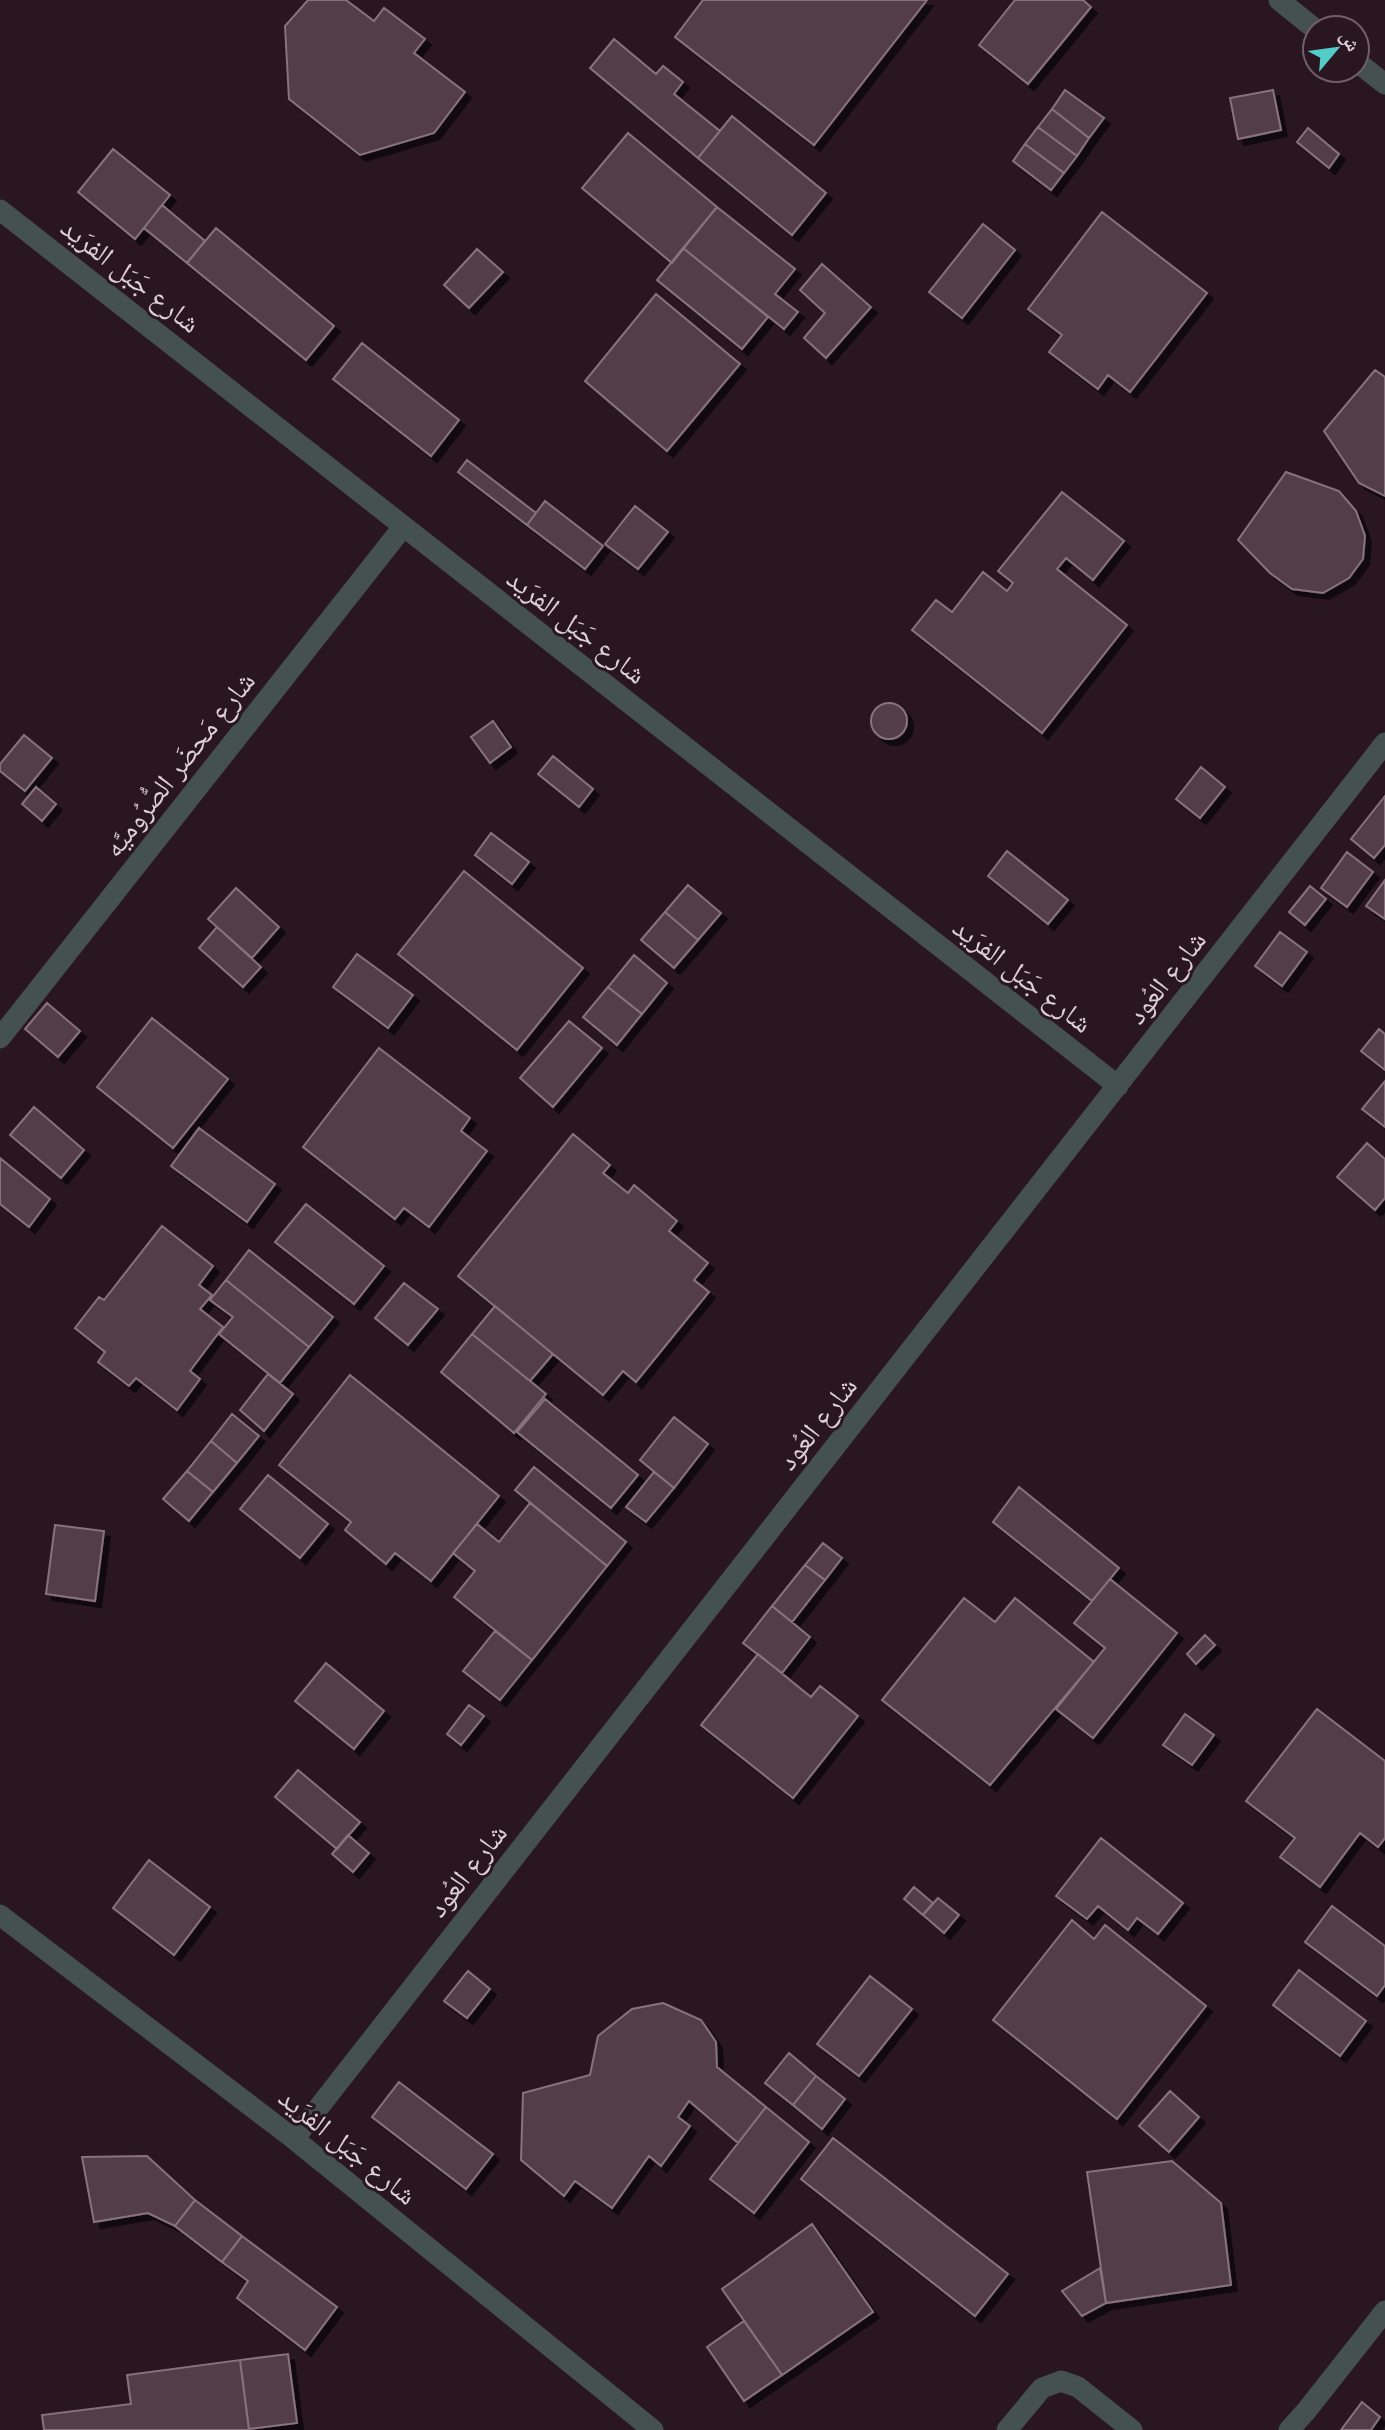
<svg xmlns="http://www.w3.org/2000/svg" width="1385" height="2430" viewBox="0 0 1385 2430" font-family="Spectral,'Noto Naskh Arabic',serif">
<defs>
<filter id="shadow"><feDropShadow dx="6" dy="6" stdDeviation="0" flood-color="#0009"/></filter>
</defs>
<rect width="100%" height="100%" fill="#291621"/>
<!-- building -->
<path fill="#523d49" stroke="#89727f" stroke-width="2" filter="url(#shadow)" d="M308 0H346L374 21 384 8 425 39 414 53 465 92 434 133 360 155 289 99 285 26Z
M703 0H927L814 145 675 37Z
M1015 0H1083L1091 7 1028 84 979 45Z
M614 39 656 74 663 66 683 82 674 94 720 131 698 158 590 68Z
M1065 90 1104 118 1089 138 1052 109Z
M1273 90 1281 130 1238 139 1230 98Z
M1052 109 1089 138 1077 156 1038 127Z
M732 116 826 193 792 235 698 158Z
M1038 127 1077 156 1064 173 1025 144Z
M1308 128 1339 154 1329 168 1297 142Z
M628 133 717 207 672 263 582 188Z
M1025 144 1064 173 1051 190 1013 161Z
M113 149 170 195 135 239 78 192Z
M162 205 205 241 187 263 144 228Z
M717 207 795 269 775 294 798 312 784 329 683 248Z
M1102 212 1207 293 1130 392 1108 375 1098 389 1049 352 1062 335 1028 309Z
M983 224 1015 250 962 318 929 292Z
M216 228 334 326 306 360 187 263Z
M683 248 768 317 742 349 657 280Z
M477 249 503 272 469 308 444 285Z
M822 264 871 307 826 358 804 338 825 313 800 290Z
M656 294 740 364 667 451 585 381Z
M362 343 459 420 431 456 333 379Z
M1375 370 1385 377V496L1359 483 1324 431Z
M467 460 536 513 527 525 458 472Z
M1286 472 1339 491 1356 511 1365 536 1363 559 1349 578 1323 593 1292 589 1270 573 1238 540Z
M1062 492 1124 541 1093 580 1066 558 1057 569 1127 625 1042 733 912 630 936 600 952 612 983 572 1007 591 1013 583 998 571Z
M545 501 603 546 585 569 527 525Z
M635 506 668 532 638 569 605 544Z
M871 721a18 18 0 1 1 36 0a18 18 0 1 1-36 0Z
M493 721 511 747 490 763 471 737Z
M24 735 52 758 25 791 0 771V764Z
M553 756 593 789 579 807 538 774Z
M1201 767 1225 787 1200 818 1176 799Z
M36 787 56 804 42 821 22 804Z
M1385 796V845L1374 858 1351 839Z
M491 833 529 862 512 884 475 855Z
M1007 851 1068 900 1048 924 988 876Z
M1347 852 1373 872 1347 907 1321 888Z
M464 871 583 968 517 1050 398 954Z
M1385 880V919L1366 906Z
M688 885 721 913 698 940 665 912Z
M1310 886 1326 899 1305 925 1289 912Z
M236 888 279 927 252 958 208 919Z
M665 912 698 940 674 968 641 940Z
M217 927 261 967 243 987 199 948Z
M1280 932 1307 952 1282 986 1255 966Z
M357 954 413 995 388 1028 333 987Z
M634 955 667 983 642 1014 608 987Z
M608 987 642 1014 617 1045 583 1017Z
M47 1003 80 1031 58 1057 25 1029Z
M152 1018 228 1079 173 1148 97 1087Z
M569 1021 602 1048 553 1107 520 1078Z
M1379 1029 1385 1034V1070L1361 1051Z
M379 1048 470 1118 461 1131 487 1151 429 1227 404 1208 395 1219 303 1147Z
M1385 1081V1127L1362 1109Z
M34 1107 84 1150 61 1178 10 1135Z
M199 1128 275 1184 247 1222 171 1166Z
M573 1134 610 1165 603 1173 628 1193 634 1185 677 1221 669 1231 708 1263 694 1280 709 1292 636 1382 623 1371 603 1395 458 1276Z
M1367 1143 1385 1159V1198L1375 1210 1337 1177Z
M0 1158 50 1199 29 1227 0 1204Z
M306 1204 384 1266 354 1304 275 1242Z
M162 1226 213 1266 199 1285 212 1295 200 1309 223 1327 190 1371 200 1379 177 1410 136 1378 129 1386 98 1362 105 1352 75 1328 99 1297 104 1300Z
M249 1250 333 1317 309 1347 226 1280Z
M226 1280 309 1347 280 1383 219 1334 233 1317 210 1300Z
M404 1283 438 1309 408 1345 375 1318Z
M495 1306 553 1354 530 1381 472 1334Z
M472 1334 546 1394 514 1433 441 1372Z
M268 1374 293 1394 264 1431 240 1410Z
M350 1375 499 1496 431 1581 395 1553 386 1564 345 1530 351 1522 279 1465Z
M545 1399 638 1475 611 1508 517 1432Z
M232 1414 259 1436 237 1463 211 1441Z
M674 1417 708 1444 674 1488 640 1460Z
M211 1441 237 1463 213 1492 187 1471Z
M534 1467 626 1542 607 1566 515 1490Z
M187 1471 213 1492 189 1521 163 1499Z
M654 1472 674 1488 646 1522 626 1507Z
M268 1475 328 1524 300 1558 240 1509Z
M1019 1487 1119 1568 1092 1601 993 1522Z
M530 1503 607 1566 532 1660 454 1597 475 1571 453 1553 477 1524 499 1542Z
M55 1525 104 1531 95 1601 46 1594Z
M823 1543 842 1558 825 1580 805 1565Z
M805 1565 825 1580 792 1622 772 1606Z
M1110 1579 1177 1633 1093 1738 1056 1709 1105 1648 1074 1623Z
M964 1598 995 1622 1015 1598 1094 1662 990 1785 882 1700Z
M772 1606 810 1637 782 1673 743 1643Z
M495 1631 532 1660 500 1700 463 1671Z
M1205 1635 1215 1645 1196 1664 1187 1654Z
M758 1654 811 1697 820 1686 858 1716 793 1798 701 1725Z
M326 1663 384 1711 354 1749 295 1701Z
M469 1705 484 1716 461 1745 447 1734Z
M1317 1709 1385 1761V1838L1378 1847 1360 1833 1320 1887 1280 1857 1295 1838 1246 1801Z
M1185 1714 1214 1735 1192 1765 1163 1745Z
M298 1770 360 1822 337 1849 275 1797Z
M348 1835 369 1853 353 1872 332 1854Z
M1101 1838 1183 1903 1158 1934 1137 1918 1128 1930 1098 1906 1087 1919 1056 1896Z
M149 1860 210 1907 174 1955 113 1908Z
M914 1887 933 1903 923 1915 904 1899Z
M938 1898 959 1915 944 1933 923 1915Z
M1332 1906 1385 1946V1985L1377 1996 1305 1942Z
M1072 1920 1094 1939 1105 1925 1206 2006 1117 2119 993 2020Z
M1299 1970 1366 2021 1340 2056 1273 2005Z
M468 1971 490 1989 467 2018 444 2001Z
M870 1976 912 2009 859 2076 817 2044Z
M663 2003 701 2020 716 2042 717 2067 766 2107 738 2143 689 2101 678 2117 690 2126 661 2166 649 2156 612 2208 575 2181 564 2196 521 2160 523 2093 590 2075 598 2036 632 2009Z
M789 2053 816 2076 793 2105 765 2083Z
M816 2076 845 2099 822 2129 793 2105Z
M399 2082 493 2154 466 2189 372 2117Z
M1170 2091 1199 2117 1169 2152 1139 2126Z
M766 2107 809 2142 754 2213 710 2179Z
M833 2138 1008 2274 975 2316 801 2179Z
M147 2156 195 2200 175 2226 148 2213 94 2222 82 2157Z
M1172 2161 1221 2203 1231 2285 1106 2303 1087 2172Z
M195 2200 242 2236 222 2262 175 2226Z
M812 2224 873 2312 782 2375 722 2289Z
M242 2236 337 2307 305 2350 237 2298 248 2281 222 2262Z
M1100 2268 1106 2303 1082 2316 1062 2291Z
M744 2321 782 2375 744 2401 707 2347Z
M288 2354 297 2423 249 2429 240 2360Z
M240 2360 249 2430H44L42 2415 131 2404 127 2375Z
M1362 2402 1380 2417 1371 2430H1341Z"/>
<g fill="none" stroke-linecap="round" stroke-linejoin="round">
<!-- minor -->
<path stroke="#445150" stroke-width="21" d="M1279 0 1315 29
M1357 62 1385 84
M0 210 1118 1086
M0 1038 403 527
M0 1915 294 2139 653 2430
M294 2139 1385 743
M1007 2430 1042 2388 1061 2381 1078 2387 1132 2430
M1289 2430 1307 2410 1385 2311"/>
</g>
<g text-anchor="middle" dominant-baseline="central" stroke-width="6" stroke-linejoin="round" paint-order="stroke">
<!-- street labels -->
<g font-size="28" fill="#dccfd6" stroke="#291621">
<text transform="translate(130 276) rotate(38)">شارع جَبَل الفرَيد</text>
<text transform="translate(576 627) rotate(38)">شارع جَبَل الفرَيد</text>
<text transform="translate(180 765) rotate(-52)">شارع مَحضَر الصُّرُوميَّه</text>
<text transform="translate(1022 976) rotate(38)">شارع جَبَل الفرَيد</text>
<text transform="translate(1167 978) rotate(-52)">شارع العُود</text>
<text transform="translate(818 1424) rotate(-52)">شارع العُود</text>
<text transform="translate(468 1871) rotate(-52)">شارع العُود</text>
<text transform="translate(347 2147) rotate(39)">شارع جَبَل الفرَيد</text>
</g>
</g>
<!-- north arrow -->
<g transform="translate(1336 49) rotate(61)"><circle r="33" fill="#291621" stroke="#716069" stroke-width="2"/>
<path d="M0-5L12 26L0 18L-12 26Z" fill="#54cdc8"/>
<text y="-10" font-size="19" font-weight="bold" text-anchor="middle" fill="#dccfd6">ش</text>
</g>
</svg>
